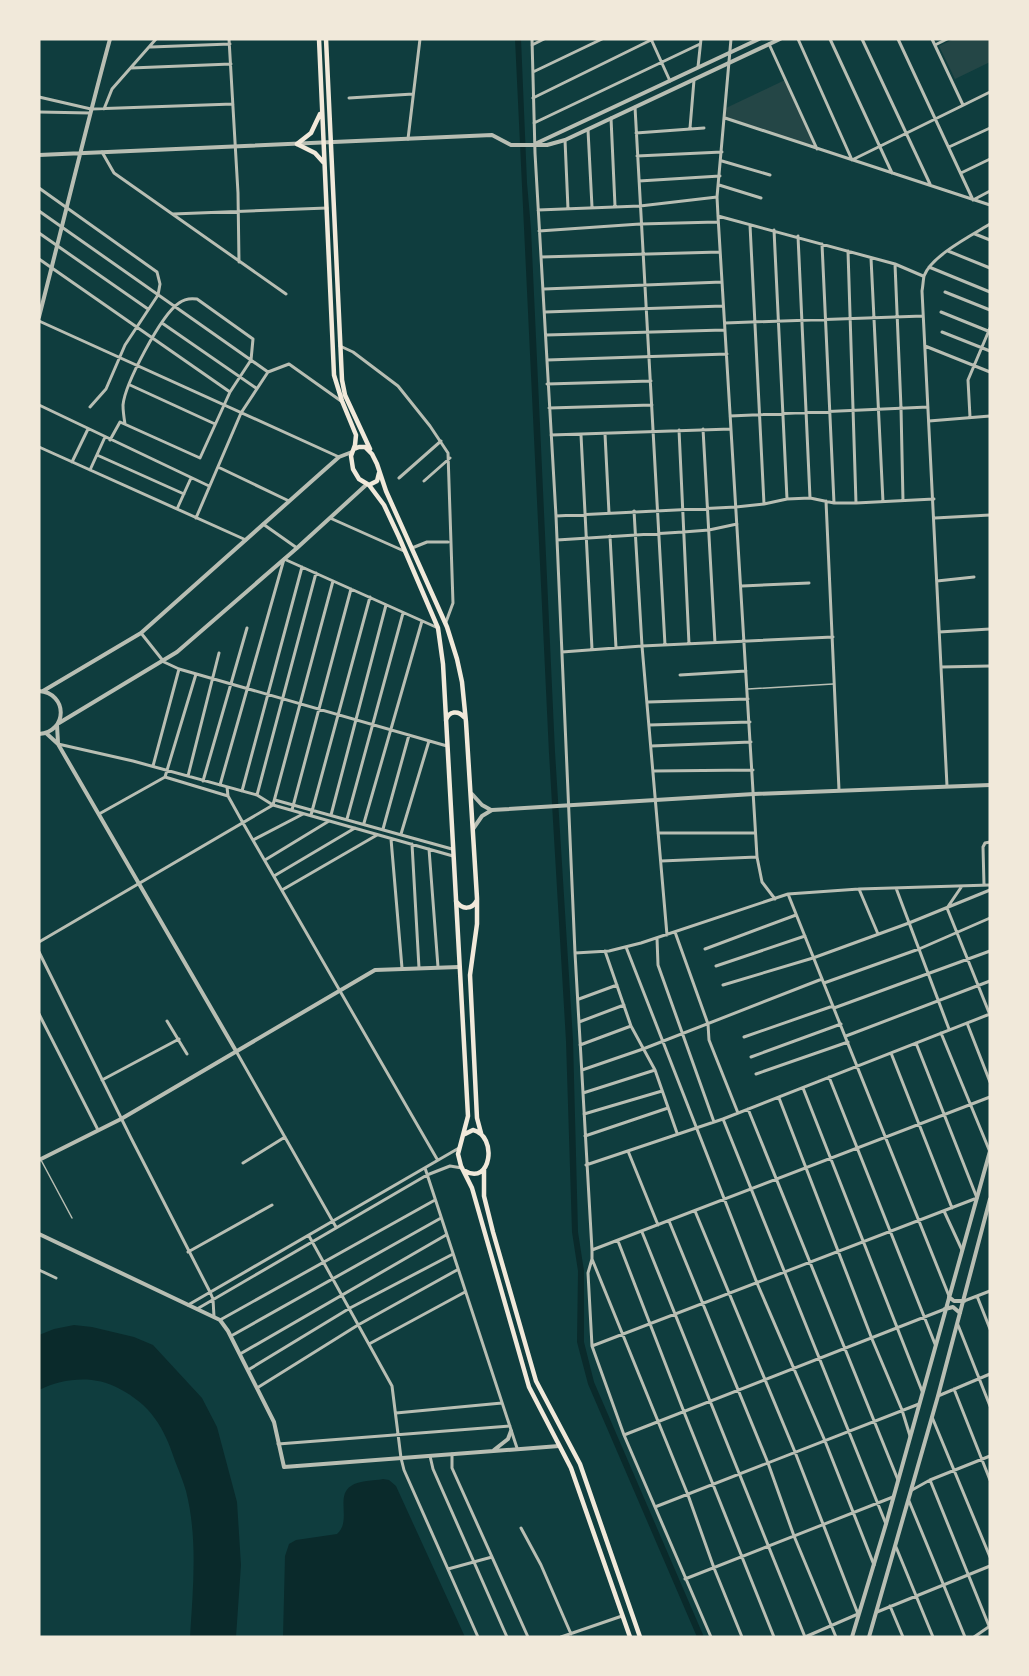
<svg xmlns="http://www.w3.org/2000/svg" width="1029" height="1676" viewBox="0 0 1029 1676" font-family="'Asap Condensed',sans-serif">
<rect width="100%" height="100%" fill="#0f3d3e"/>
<!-- green -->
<path fill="#244646" d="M954 39H990V62L955 79 939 46Z
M785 80 817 149 725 118 726 108Z"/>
<!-- water -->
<path fill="#0a2a2b" d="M515 39H521L527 183 531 229 555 752 573 1040 578 1232 584 1271V1342L594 1382 704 1637H697L588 1384 577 1342 578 1271 572 1232 566 1041 549 753Z
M74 1325 92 1327 134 1337 153 1345 202 1398 217 1427 237 1502 241 1565 236 1637H190C193 1589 198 1538 186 1491 183 1481 179 1471 175 1461 164 1427 151 1405 118 1388 94 1375 63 1378 39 1390V1335L54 1329Z
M383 1479 389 1480 396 1486 465 1637H283L285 1556 289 1544 296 1540 337 1534C352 1521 335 1496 351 1486 359 1480 374 1481 383 1479Z"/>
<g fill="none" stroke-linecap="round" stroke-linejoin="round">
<!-- service -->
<path stroke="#b8beb3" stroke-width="1.5" d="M748 689 833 684
M41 1160 72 1218"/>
<!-- minor -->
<path stroke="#b8beb3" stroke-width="3" d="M229 39 238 193 239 262
M532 39 535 153 556 516 575 953 592 1250V1259L588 1273 592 1346 624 1435 711 1637
M651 39 670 81
M731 39 717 197 718 216 757 857 762 882 775 899
M798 39 852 160 990 92
M830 39 892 173
M862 39 930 184
M898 39 973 200 990 191
M932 39 963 105
M769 44 817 149
M532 45 544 39
M935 45 947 39
M151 47 230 44
M698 67 701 39
M131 68 231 64
M533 72 602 39
M39 97 91 109 233 104
M349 98 413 94
M533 98 653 39
M635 107 665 645
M104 109 112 89 156 39
M39 112 90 113
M611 118 615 206
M725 118 990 205
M534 123 700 44
M690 128 694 80
M588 130 592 207
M636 133 704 128
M408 139 420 39
M565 140 568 209
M949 147 990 128
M102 152 114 173 286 294
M637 156 722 152
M722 161 770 175
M961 173 990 159
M639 181 720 176
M719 185 761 198
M39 188 157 272 160 284 158 295 125 345 106 389 90 407
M538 210 640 206 717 197
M39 211 268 372
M173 214 327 208
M718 216 895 264 923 276
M750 225 764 504
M774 230 787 499
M539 231 640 224 717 222
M39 233 148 309
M975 234 990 240
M798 236 810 498
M822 244 834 503
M848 251 856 503
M948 251 990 268
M541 257 720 252
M871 258 883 502
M39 259 230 392
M895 264 901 408 903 501
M929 267 990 292
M544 289 722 282
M945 292 990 310
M545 312 723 306
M941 312 988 331
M39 321 339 457
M162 323 256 388
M725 323 923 316
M942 332 990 351
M546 335 724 330
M340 346 353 352 398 386 430 426 448 453 453 603 446 622
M925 346 990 372
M547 360 727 354
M547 384 651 381
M130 385 215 424
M39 405 209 486
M549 408 652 405
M730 416 928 407
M970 417 968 380 990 328
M929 421 990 416
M703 429 715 643
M679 430 689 644
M605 434 609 513
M551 435 731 429
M581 435 592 649
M110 440 120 422 200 458 230 392 251 360 253 339 197 299C190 298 184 299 179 303 161 315 125 384 123 405 123 411 124 418 125 424
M39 447 246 540
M97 455 184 494
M72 462 88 429
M218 467 289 501
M90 470 105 437
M399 478 441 441
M424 481 450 458
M826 501 839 790
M177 509 191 478
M634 511 642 646 667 935
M556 516 736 507 764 504 787 499 810 498 834 503H856L934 499
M196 518 241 413 268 372 289 364 341 401
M330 518 404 551
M935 518 990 515
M263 524 297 548
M610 536 616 648
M557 540 683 532 709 530 737 524
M412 548 427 542H448
M937 581 974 577
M742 586 809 583
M939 632 990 629
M141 633 164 662 179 669 447 746
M562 652 642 646 833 637
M941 667 990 666
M680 675 746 671
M648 702 748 699
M649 725 750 722
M58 744 133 761 257 795 273 805 453 856
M651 746 751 742
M153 766 179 669
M653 771 753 770
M188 776 219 653
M165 777 196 674
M203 781 247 628
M220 785 284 559 438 628
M947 786 922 291C923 286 923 281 924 276 931 256 972 235 990 224
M227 787 228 796 243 823 437 1159
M242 791 302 567
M257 795 316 573
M275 800 452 849
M292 810 351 589
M99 814 165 777 228 796
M311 815 370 597
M331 815 386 605
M347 819 403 613
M364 823 422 621
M383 829 409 735
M658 833H755
M401 834 429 741
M391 839 402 968
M253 840 303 814
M412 844 419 968
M429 849 438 967
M265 860 329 821
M661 861 757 857
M274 876 355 828
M984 885 983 847 985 843 990 842
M962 886 947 908 990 1015
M896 888 949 1029
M859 889 878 934
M282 890 377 835
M788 894 949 1296
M675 932 708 1024 709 1040 738 1113
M657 938 658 965 714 1122
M39 942 273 805 333 581
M626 947 757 1283 825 1441 874 1565
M705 949 796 915
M605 951 631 1026 655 1070 677 1133
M39 952 131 1138 210 1292 213 1299 214 1317
M575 953 609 951 641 943 788 894 859 889 990 885
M716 966 805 936
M824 983 919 949 990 918
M723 985 813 958 909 923 990 890
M579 999 617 985
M834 1008 990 951
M39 1014 98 1130
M167 1021 187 1054
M579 1022 624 1005
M967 1023 990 1082
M941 1033 990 1152
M846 1036 990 981
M744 1037 833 1006
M580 1045 631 1026
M236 1051 336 1227
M891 1053 952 1208
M751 1057 841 1024
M582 1070 643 1049 822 979
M756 1074 848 1042
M829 1077 935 1344
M102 1080 179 1039
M803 1088 922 1391
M583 1093 655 1070
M779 1098 872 1339 902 1410 910 1436
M748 1109 898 1480
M584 1114 662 1091
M723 1119 886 1524
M585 1136 668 1108
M628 1151 658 1225
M243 1163 285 1137
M586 1165 723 1119 990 1014
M425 1168 517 1448
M695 1211 795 1452 858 1614 805 1637
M944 1211 962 1250
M669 1221 768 1463 794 1536 836 1637
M642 1232 805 1637
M309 1236 392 1386 401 1458 404 1470 478 1637
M618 1241 684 1412 774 1637
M592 1250 990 1097
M188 1252 272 1205
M592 1259 688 1495 714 1568 742 1637
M39 1270 56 1278
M977 1296 990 1329
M964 1301 990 1291
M188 1305 459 1148
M197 1309 427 1175 450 1166 462 1168
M220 1320 435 1200
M958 1325 990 1406
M231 1336 441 1218
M369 1344 465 1292
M592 1346 977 1198 916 1043
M240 1354 446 1235
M248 1370 350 1308 453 1254
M257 1388 358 1325 457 1270
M954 1389 990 1480
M938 1396 990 1374
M396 1413 502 1403
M932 1417 990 1557
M624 1435 945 1309
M278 1444 510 1426
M452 1454V1468L528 1637
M430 1456 433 1469 507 1637
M930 1480 989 1626
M912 1490 930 1480 990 1456
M909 1501 965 1637
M655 1507 919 1404
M521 1528 541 1565 571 1634
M896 1547 933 1637
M448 1569 492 1557
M685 1579 893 1497
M890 1606 903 1637
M877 1612 990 1566
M561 1637 622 1616
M974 1637 990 1626"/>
<!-- tertiary -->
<path stroke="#b8beb3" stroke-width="4" d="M537 143 759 39
M39 155 492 135 511 145H547L565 140 780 39
M39 317C63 224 85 131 110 39
M39 691C68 693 68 732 39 734
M43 691 141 633 322 472 339 457 352 452
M59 723 177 652 297 548 366 485
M57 725 58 743
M46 733 58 744 236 1051
M472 794 482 805 491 810
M473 829 482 816 492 810 754 794 990 785
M39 1160 121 1119 375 970 459 967
M39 1234 220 1320 228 1331 274 1422 284 1467 559 1446
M949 1297 954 1301H964
M945 1309 953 1307 960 1313
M494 1450 508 1439 511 1431
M852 1637 886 1524 990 1151
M869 1637 938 1396 990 1199"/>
<!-- secondary -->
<path stroke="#f1e9da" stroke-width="4.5" d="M319 39 334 375 342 401 356 435 355 445 351 456 353 469 359 479 369 485 384 505 399 537 438 628 443 664 468 1116 458 1154 461 1166 472 1188 529 1387 571 1468 630 1637
M326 39 342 380 345 395 370 449
M297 144 311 133 320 114
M297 144 315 153 324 163
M354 449 359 447H365L372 454 377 464 386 491 447 627 457 659 462 682 466 722 477 898V924L470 975 477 1118 481 1133
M369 485 377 481 379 473
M446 720C449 711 458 710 464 717
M456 901C462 910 472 910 477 900
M484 1170V1196L493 1232 536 1381 580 1464 640 1637
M465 1171C491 1186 498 1136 473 1130L465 1134"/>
</g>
<!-- border -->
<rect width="1029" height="1676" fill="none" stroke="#f1e9da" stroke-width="81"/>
</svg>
